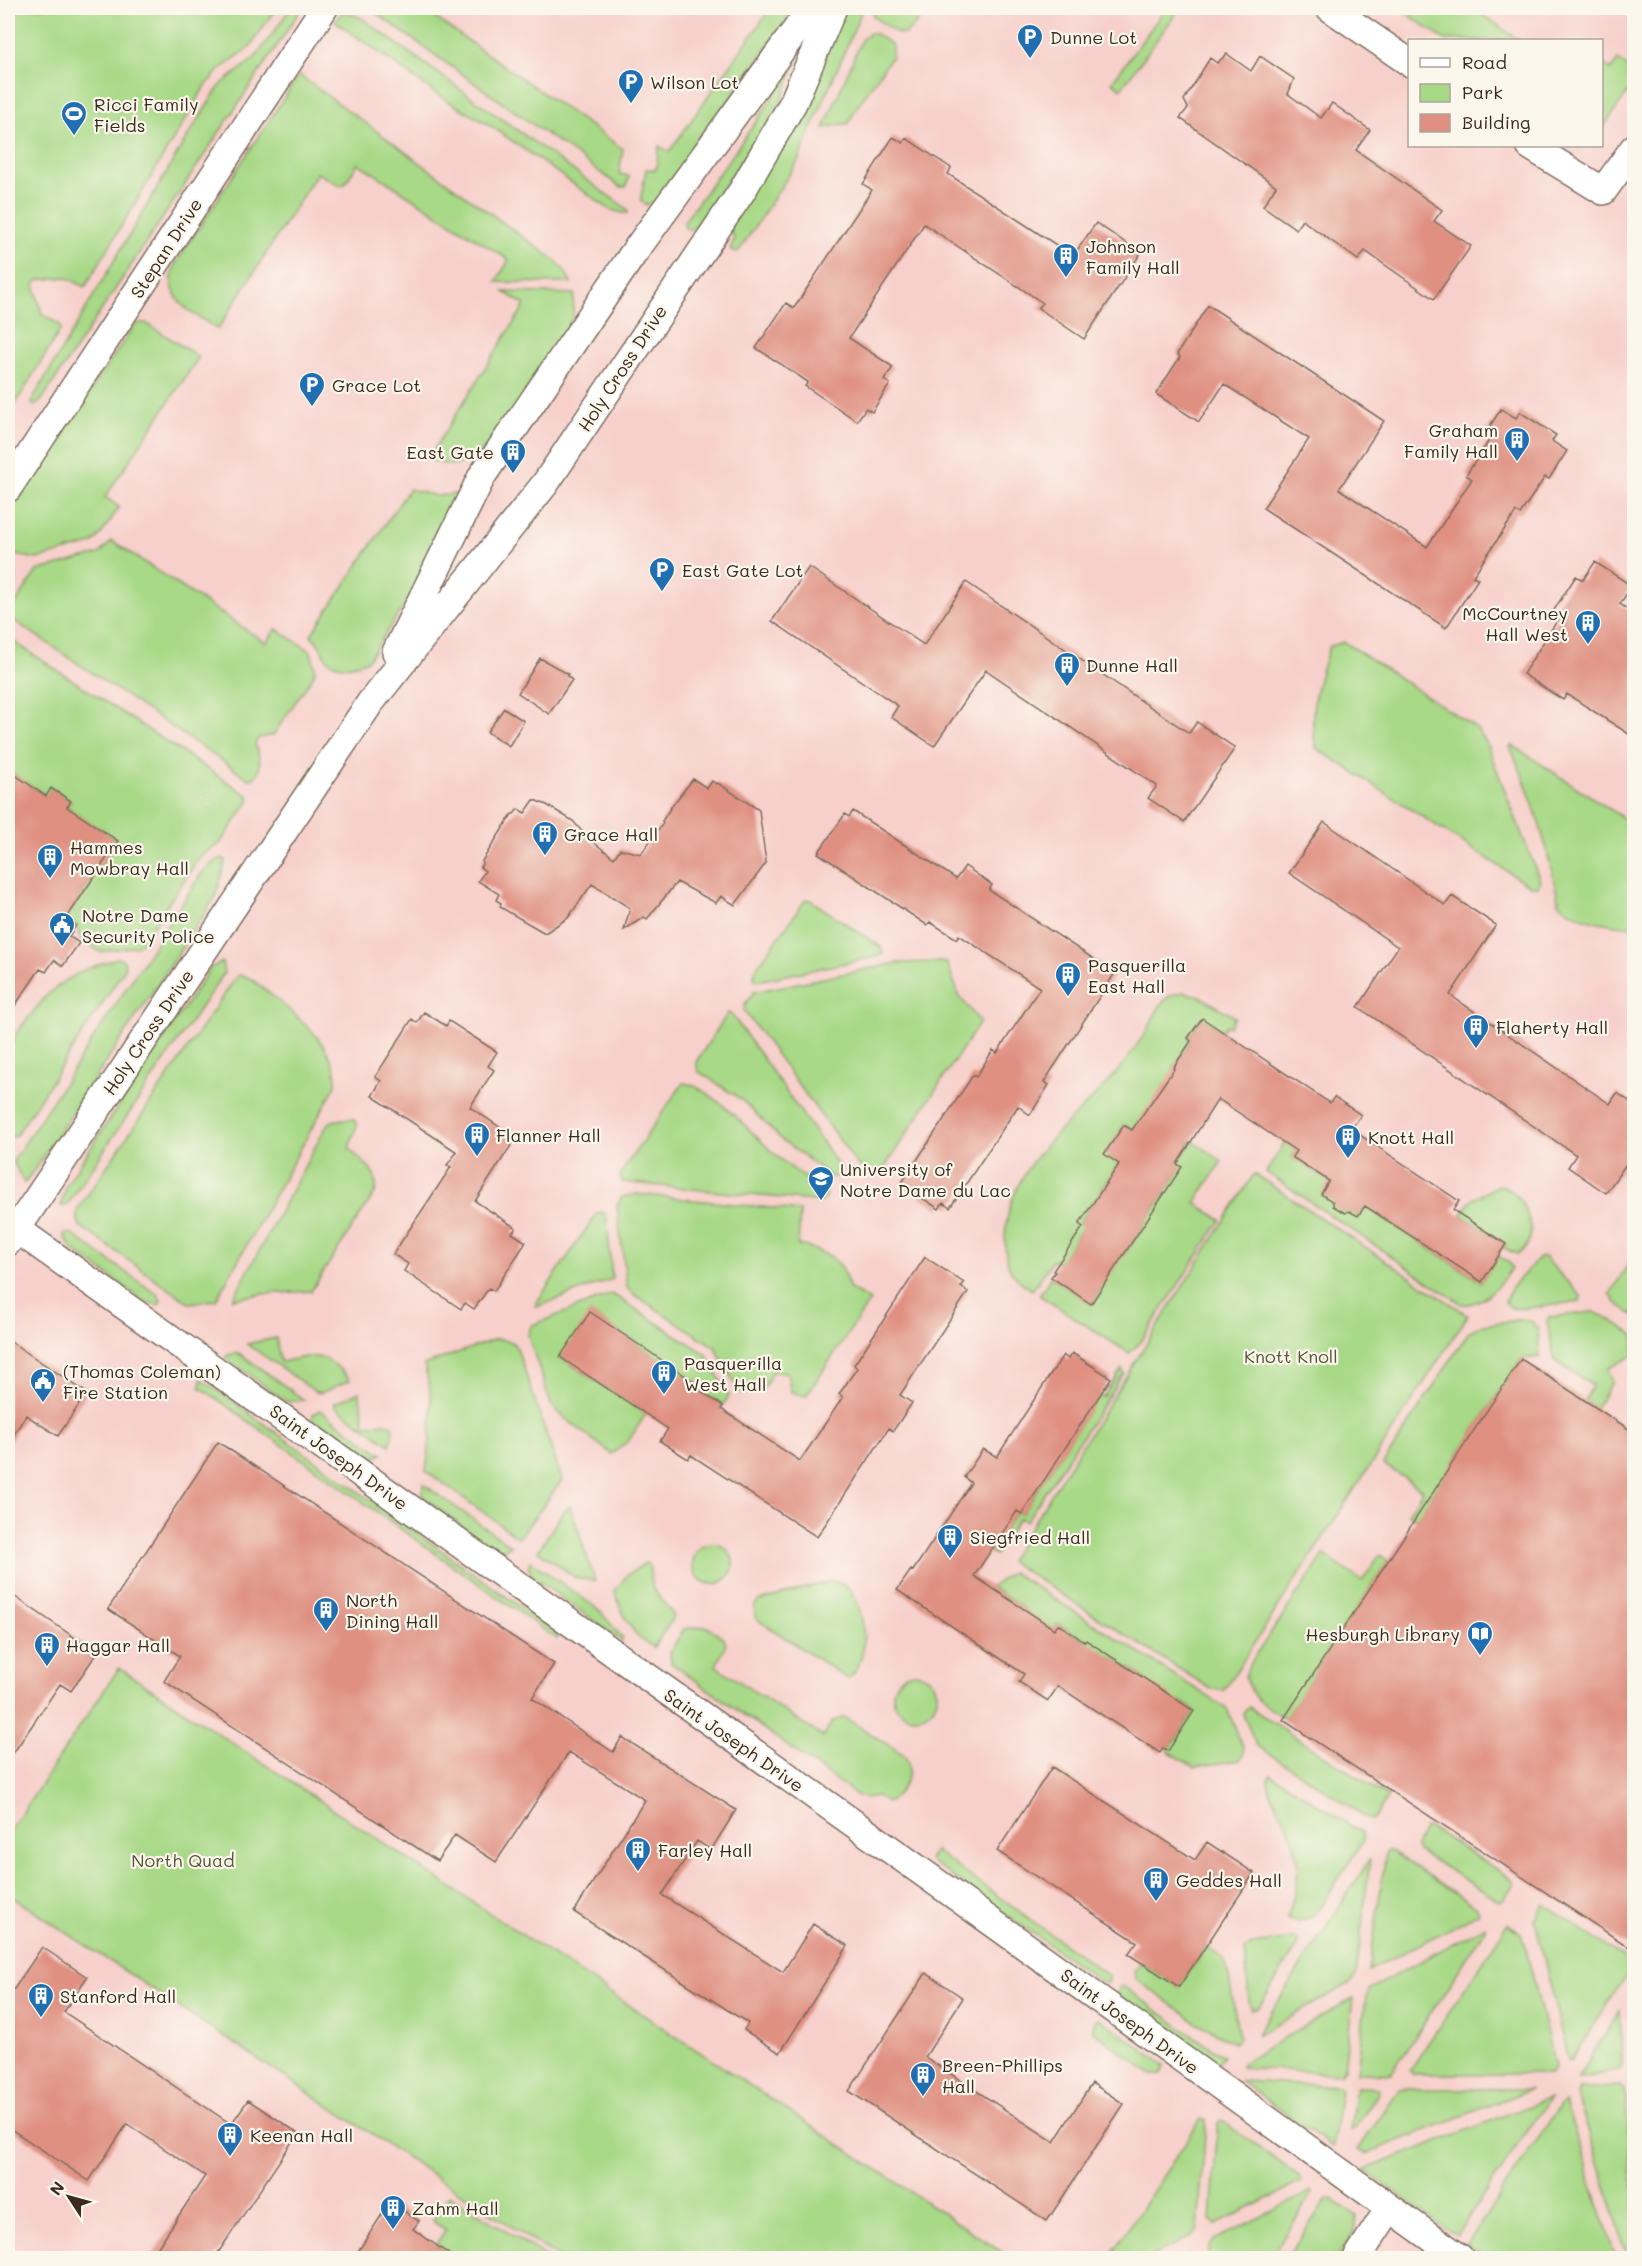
<svg xmlns="http://www.w3.org/2000/svg" width="1642" height="2266" viewBox="0 0 1642 2266" font-family="Mali,sans-serif">
<rect width="100%" height="100%" fill="#fbf7ec"/>
<filter id="ink" filterUnits="userSpaceOnUse"><feTurbulence type="fractalNoise" baseFrequency=".0167" numOctaves="2"/><feDisplacementMap in="SourceGraphic" scale="12" xChannelSelector="R" yChannelSelector="G"/><feConvolveMatrix kernelMatrix="1 2 1 2 8 2 1 2 1" color-interpolation-filters="sRGB"/></filter>
<filter id="wash" filterUnits="userSpaceOnUse"><feTurbulence type="fractalNoise" baseFrequency=".008" numOctaves="4" result="noise"/><feDisplacementMap in="SourceGraphic" scale="24" xChannelSelector="R" yChannelSelector="G"/><feGaussianBlur stdDeviation="1.35" result="paint"/><feColorMatrix in="noise" values="0 0 0 0 0 0 0 0 0 0 0 0 0 0 0 0 0 1.4 0 .05"/><feComposite in="paint" operator="in"/></filter>
<g filter="url(#wash)">
<rect width="100%" height="100%" fill="#f6e8d2"/>
<!-- built -->
<path fill="#f7d0cb" fill-rule="evenodd" d="M8 8H1634V2258H8ZM1410 40H1602V146H1410Z"/>
<!-- green -->
<path fill="#a8d987" stroke="#728252" stroke-width="1.5" d="M8 8H276L250 47 220 69 204 88 85 287 66 277 38 280 34 285 42 314 60 325 61 329 14 406 8 402Z
M291 8H302L41 401 34 406 32 402 34 397 183 144 215 93 223 83 255 58Z
M369 8H421L623 149 619 174 629 176 626 187H621Z
M771 8H795L660 197 654 203 646 205 641 201V197L646 169 656 170 659 146 669 152Z
M819 8 776 113 693 230 685 228 684 222 768 105Z
M844 8H863L798 161 739 251 735 253 730 249 734 240 729 224Z
M873 8H921L925 10C902 43 904 39 873 16Z
M1166 8H1180L1121 89 1112 82Z
M1399 8H1472L1519 40H1445Z
M343 11 361 18 627 209 628 213H622L609 209 491 126 438 95 335 21Z
M870 33 876 34 892 45V56L855 110 849 123 824 128 862 39Z
M1618 60 1634 71V84L1602 129V63L1611 70Z
M299 75 556 261 564 270 571 283 496 282 509 260 358 163 345 184 340 185 317 173 218 329C192 313 164 302 174 266Z
M504 292 574 294 573 317 567 330 490 448 457 465 444 464 428 459 525 305Z
M139 323H146L199 357 105 497 119 507 103 532 92 544 37 559 16 555 12 562 16 579 8 592 9 513 133 327Z
M409 489 437 496 464 493 431 565 368 660C357 664 337 671 327 659 321 651 321 644 311 635Z
M112 541 266 643 276 629 311 651 315 668 314 675 273 735 258 738 255 744C259 756 264 767 254 778L249 779 9 617V613L37 571 99 554Z
M8 638 249 796 250 800 219 845 207 851 199 858 142 942 136 946 100 952 80 938 76 925 66 919 118 841 67 807 71 801 51 788 46 796 8 770Z
M1344 642 1476 728 1486 742 1540 881 1538 886H1530L1316 748C1308 709 1317 681 1330 646Z
M1512 745 1634 825V927C1605 924 1584 922 1559 904 1548 849 1534 797 1510 747Z
M222 858 226 860 215 898 35 1169 24 1183 13 1161 202 873 210 865Z
M806 899 810 900 881 947 883 953 880 956 757 981 754 978 755 970Z
M117 958 122 959 125 963 124 970 17 1134 13 1137H8V1054L17 1032 46 996 63 982 84 970Z
M222 962 224 973 69 1202 65 1206H61L66 1185 207 973 212 967Z
M940 962 947 963 959 996 980 1022 883 1170C872 1177 866 1172 857 1164L744 1011 745 1004 754 992 897 963Z
M239 975 250 978C280 1003 339 1041 336 1085L216 1300 189 1303 80 1226 76 1215 78 1209 236 977Z
M1184 992 1201 997 1235 1017 1229 1027 1226 1025 1222 1031 1202 1018 1188 1038 1191 1041 1173 1068 1177 1071 1132 1130 1124 1125 1105 1154 1119 1164 1079 1223 1083 1227 1059 1263 1053 1260 1032 1290C1009 1275 1005 1266 1005 1238 1008 1161 1072 1125 1116 1073 1128 1058 1139 1044 1148 1028 1153 1020 1157 1008 1164 1001 1169 994 1176 994 1184 992Z
M728 1013 732 1015 841 1169 837 1177H832L783 1141 742 1100 698 1071 696 1062Z
M683 1083C709 1084 757 1139 778 1157 793 1170 810 1181 826 1193V1199L822 1202 623 1182 620 1177 622 1171Z
M344 1119H354L357 1125 349 1148C361 1162 379 1170 376 1191L311 1291 262 1294 233 1299 327 1125 332 1121Z
M1192 1141 1222 1161 1195 1203 1221 1220 1140 1343 1129 1353 1039 1295 1051 1277 1092 1304 1107 1281 1103 1277 1126 1252 1182 1167 1177 1164Z
M1286 1141 1298 1148 1292 1157 1329 1181 1334 1206 1345 1213 1349 1211 1358 1216 1365 1206 1481 1282 1499 1256 1509 1263 1512 1268C1500 1283 1483 1307 1462 1304L1266 1172Z
M1254 1174 1468 1315 1224 1690 1211 1689 1009 1561Z
M1498 1185C1524 1187 1546 1245 1516 1254L1504 1248 1506 1244 1461 1215 1471 1200Z
M636 1194 800 1211 798 1246H805L830 1256 841 1266 850 1289 870 1301 806 1396 791 1392 787 1372H772L764 1388 740 1393 715 1347 633 1294 627 1288 617 1206 622 1197Z
M602 1212 606 1215 607 1220 612 1279 536 1307 535 1305 597 1213Z
M70 1233 158 1295 161 1301 158 1305 144 1301 72 1249 64 1235Z
M1634 1255V1315L1616 1303 1610 1294Z
M1544 1257 1581 1296 1580 1301C1567 1303 1522 1311 1512 1308 1509 1307 1507 1304 1505 1301L1512 1287 1539 1258Z
M612 1294 706 1354 729 1396 723 1405 696 1388 698 1384 590 1313 561 1358 646 1414 629 1440 612 1454 562 1416 551 1404 528 1335 531 1326 535 1324Z
M1593 1312 1606 1317 1634 1335V1355L1607 1369 1612 1382 1596 1408 1584 1400 1593 1386 1555 1361 1547 1322 1550 1317Z
M1523 1319 1532 1322 1538 1330 1540 1357 1521 1359 1416 1519 1408 1514 1423 1490 1383 1464 1468 1333 1478 1326Z
M276 1338 280 1361 283 1362C316 1353 327 1353 350 1380L321 1393 316 1392 247 1344Z
M496 1339 512 1342 517 1348 562 1480 519 1538 426 1471C431 1435 436 1400 424 1365Z
M238 1353 243 1356 304 1400 287 1402 225 1357 228 1355Z
M1122 1369 1124 1373 1026 1521 1019 1518 995 1555 987 1550 998 1539 1017 1511 1022 1514 1099 1395 1103 1397Z
M201 1379 560 1635 557 1639 200 1387Z
M359 1392 365 1425 386 1423 392 1425 393 1430 390 1445 335 1406V1403Z
M320 1410 382 1454 372 1459 363 1456 312 1421 313 1414Z
M423 1484 511 1546 500 1551 494 1550 423 1497Z
M570 1506 595 1581 576 1578 538 1551 562 1513Z
M693 1564a20 20 0 1 1 40 0a20 20 0 1 1-40 0Z
M1324 1555 1362 1581 1380 1555 1388 1561 1285 1718C1265 1705 1253 1701 1245 1677L1249 1665Z
M530 1561 598 1609 622 1637V1641L534 1578C529 1573 527 1568 530 1561Z
M646 1563 649 1565 653 1589 674 1616 654 1647C632 1638 621 1612 615 1591L627 1575Z
M1012 1572 1223 1706 1228 1711 1243 1747 1244 1753 1240 1760 1194 1767 1168 1751 1195 1710 1180 1701 1177 1704 1144 1682 1145 1678 1058 1624 1052 1632 1020 1606 991 1587Z
M832 1581C838 1582 845 1584 849 1589 866 1607 871 1663 848 1679L758 1620 755 1615V1605L759 1601Z
M706 1626 723 1637 726 1644 716 1666 823 1737 833 1721 844 1717 903 1754C917 1769 902 1794 887 1803L877 1796 864 1798 858 1796 671 1663 670 1652 684 1629Z
M119 1668 1011 2258H559L8 1894V1834Z
M893 1695a22 22 0 1 1 44 0a22 22 0 1 1-44 0Z
M1249 1707 1388 1797 1372 1821 1256 1745 1243 1714 1245 1710Z
M1271 1774 1362 1833 1363 1841 1316 1914C1308 1920 1296 1923 1287 1919 1301 1877 1303 1857 1283 1816 1277 1804 1268 1792 1268 1778Z
M1425 1828H1430L1512 1879 1514 1883 1504 1899 1499 1901 1418 1851 1416 1846Z
M935 1851 1109 1976 1107 1983H1103L929 1860Z
M1391 1851 1477 1907 1479 1913 1369 1971 1386 1852Z
M1370 1859 1356 1975 1351 1983 1256 2036Z
M1544 1904 1633 1965 1571 2060 1568 2061 1535 1920Z
M1508 1924 1522 1933 1555 2067 1550 2074H1412L1410 2070Z
M1485 1926V1930L1391 2074 1357 2073 1366 1997 1370 1989Z
M1294 1939 1299 1941 1297 1946 1259 2007 1252 2009 1249 2002 1245 1950 1253 1944Z
M1206 1947 1224 1959 1229 1977 1239 2038 1234 2043 1198 2023 1136 1979 1134 1971 1140 1962 1179 1987Z
M1123 1986 1183 2029 1224 2056 1217 2065 1117 1994 1119 1988Z
M1353 1998 1344 2068 1340 2074 1241 2067 1242 2063Z
M1620 2010 1622 2065 1620 2070 1577 2079Z
M1099 2018 1165 2065 1161 2075H1152L1092 2030 1095 2021Z
M1240 2081 1338 2086 1341 2089 1333 2147Z
M1621 2086 1625 2090 1634 2206V2258H1628L1577 2095 1579 2089Z
M1356 2087 1378 2088 1379 2092 1353 2130H1350Z
M1399 2089H1531L1365 2154 1358 2150Z
M1550 2098 1456 2236 1364 2170Z
M1565 2102 1616 2258H1487L1467 2244 1561 2104Z
M1201 2119 1206 2120 1198 2228 1192 2236 1148 2258H1109Z
M1221 2120 1300 2177 1301 2182 1216 2225 1211 2220 1218 2123Z
M1310 2192 1313 2193 1270 2258H1209V2247L1214 2240Z
M449 2195 548 2258H456L436 2245 446 2230 432 2221Z
M1331 2199 1357 2216 1355 2231 1337 2258H1287L1326 2200Z"/>
<g id="blocks">
<!-- building -->
<path fill="#df9081" d="M1227 54 1251 71 1260 56 1294 79 1288 94 1321 118 1332 103 1370 130 1356 150 1442 210 1434 221 1471 246 1434 299 1365 251 1358 260 1302 220 1296 229 1263 206 1276 186 1180 118 1188 108 1184 100 1210 58 1217 63Z
M893 137 903 143 906 138 951 168 948 174 1073 256 1096 223 1141 253 1084 339 1038 308 1043 303 924 224 849 338 893 367 884 380 890 384 872 412 866 408 857 421 805 386 808 382 756 348 786 303 794 308 872 190 863 184Z
M1208 305 1384 421 1339 489 1427 547 1472 479 1466 475 1490 439 1484 435 1501 409 1516 418 1520 412 1556 435 1552 441 1567 451 1549 479 1545 477 1520 514 1516 512 1473 576 1478 579 1446 628 1263 508 1309 439 1224 384 1199 422 1156 394 1180 357 1177 354Z
M1595 562 1632 586 1620 604 1635 614V738L1567 694 1563 700 1523 674 1559 618 1552 613 1576 576 1583 580Z
M809 567 924 645 966 582 1189 733 1197 722 1235 748 1184 822 1148 798 1157 786 986 670 934 746 891 717 898 706 772 621Z
M540 658 568 674 567 676 572 680 549 714 518 693Z
M504 708 524 721 509 746 487 732Z
M8 770 46 796 51 788 71 801 67 807 118 841 66 919 76 925 69 936 79 943 63 966 54 960 46 972 40 969 8 1016Z
M693 779 707 788 712 781 716 784 718 783 759 810 766 863 735 905 721 896 716 903 677 882 647 919 644 917 624 930 630 908 592 884 568 918 545 933 500 907 501 903 496 900 499 894 478 881 485 871 480 867 483 863 482 861 512 814H514L518 809 525 813 534 800 547 805 573 821 588 838 614 858 620 849 641 854 663 823 662 821 671 807Z
M853 811 956 879 965 866 992 885 989 890 1115 973 1044 1082 1049 1085 1030 1115 1018 1106 950 1208 943 1203 939 1209 901 1184 973 1075 976 1077 993 1050 997 1053 1040 988 959 935 957 939 930 922 927 925 818 853 845 814 849 817Z
M1324 822 1445 905 1452 896 1496 925 1450 995 1610 1104 1617 1093 1635 1105V1151L1606 1193 1568 1167 1576 1155 1358 1007 1398 947 1289 873Z
M424 1012 446 1026 449 1021 497 1052 488 1066 494 1070 470 1107 516 1138 475 1201 516 1228 512 1233 526 1242 494 1291 489 1288 474 1309 465 1303 461 1309 404 1271 408 1264 393 1254 451 1167 447 1165 457 1152 372 1096 381 1081 375 1077 412 1019 417 1023Z
M1202 1018 1330 1103 1334 1097 1361 1115 1351 1129 1459 1201 1453 1210 1506 1244 1482 1282 1365 1206 1358 1216 1349 1211 1345 1213 1333 1206V1202L1321 1194 1329 1181 1292 1157 1296 1151 1218 1099 1177 1164 1182 1167 1091 1304 1051 1277 1055 1272 1053 1271 1083 1227 1079 1224 1119 1164 1104 1154 1124 1125 1132 1130 1174 1069 1173 1068 1191 1041 1188 1038Z
M925 1257 964 1283 961 1287 968 1292 900 1395 912 1403 893 1431 889 1428 817 1537 691 1455 688 1459 660 1441 668 1429 560 1357 590 1312 699 1385 696 1388 723 1406 721 1409 800 1461 843 1397 839 1394 857 1368 854 1365Z
M8 1340 87 1393 58 1436 26 1415 8 1444Z
M1072 1353 1111 1378 1022 1514 1017 1511 974 1576 1054 1629 1058 1624 1085 1642 1086 1640 1194 1711 1168 1751 1163 1748 1160 1753 1058 1686 1048 1701 1019 1682 1024 1674 897 1590 911 1570 913 1571 971 1483 964 1477 983 1449 997 1457 1063 1355 1068 1359Z
M1521 1359 1635 1433V1951L1283 1720Z
M218 1442 554 1664 532 1698 613 1752 622 1737 736 1810 711 1850 697 1841 662 1895 783 1972 813 1924 848 1946 780 2053 744 2030 748 2023 574 1912 645 1800 569 1752 496 1862 455 1835 437 1861 164 1681 180 1656 108 1609Z
M8 1592 97 1653 71 1691 60 1684 8 1761Z
M1052 1767 1195 1860 1207 1842 1254 1873 1179 1987 1128 1954 1137 1942 997 1851Z
M42 1947 87 1977 64 2012 231 2124 248 2100 298 2133 214 2259H150L205 2176 127 2124 89 2181 8 2127V1998Z
M926 1973 963 1998 925 2057 1054 2142 1092 2083 1124 2104 1047 2221 849 2091Z
M390 2202 419 2221 413 2229 456 2259H353Z"/>
</g>
</g>
<g filter="url(#ink)">
<use href="#blocks" fill-opacity="0" stroke="#7c6c5d" stroke-width="1.5"/>
<g fill="none" stroke-linecap="round" stroke-linejoin="round">
<defs>
<path id="street" d="M1330 8 1410 63
M1530 146 1603 191 1634 148
M8 488 324 8
M396 652 482 476 633 254 812 8
M8 1223 915 1867 1460 2258
M8 1242 370 703 545 484 742 191 793 103 833 8
M1357 2258 1389 2209"/>
</defs>
<!-- street casing -->
<use href="#street" stroke="#7c6c5d" stroke-width="30"/>
<!-- street -->
<use href="#street" stroke="#fff" stroke-width="27"/>
</g>
</g>
<!-- icons -->
<defs>
<symbol id="parking-pin" viewBox="-11 -11 22 30"><path d="M0 17L-7.5 6A9.5 9.5 0 1 1 7.5 6Z" fill="#1f6fb2" stroke="#fbf7ec"/><path d="M-3.5-5.5H1a3.5 3.5 0 0 1 0 7H-1V5.5H-3.5ZM-1-3.4V-.6H.8a1.4 1.4 0 0 0 0-2.8Z" fill="#fff"/></symbol>
<symbol id="stadium-pin" viewBox="-11 -11 22 30"><path d="M0 17L-7.5 6A9.5 9.5 0 1 1 7.5 6Z" fill="#1f6fb2" stroke="#fbf7ec"/><path d="M0-5a6.5 5 0 1 0 0 10a6.5 5 0 1 0 0-10ZM-3.5-1.8h7v3.6h-7Z" fill="#fff"/></symbol>
<symbol id="building-pin" viewBox="-11 -11 22 30"><path d="M0 17L-7.5 6A9.5 9.5 0 1 1 7.5 6Z" fill="#1f6fb2" stroke="#fbf7ec"/><path d="M-4-6H4V6H1V3H-1V6H-4ZM-2.5-4.3h1.7v1.8h-1.7ZM.8-4.3h1.7v1.8H.8ZM-2.5-1h1.7V.8h-1.7ZM.8-1h1.7V.8H.8Z" fill="#fff"/></symbol>
<symbol id="civic-pin" viewBox="-11 -11 22 30"><path d="M0 17L-7.5 6A9.5 9.5 0 1 1 7.5 6Z" fill="#1f6fb2" stroke="#fbf7ec"/><path d="M-.6-6.5H3V-4.5H.6V-3L4-1V1h2V6H-6V1h2V-1L-.6-3ZM-1.2 2.5V6h2.4V2.5Z" fill="#fff"/></symbol>
<symbol id="university-pin" viewBox="-11 -11 22 30"><path d="M0 17L-7.5 6A9.5 9.5 0 1 1 7.5 6Z" fill="#1f6fb2" stroke="#fbf7ec"/><path d="M0-5L7-2L0 1L-7-2ZM-4 1L0 2.5L4 1V4Q0 6-4 4Z" fill="#fff"/></symbol>
<symbol id="library-pin" viewBox="-11 -11 22 30"><path d="M0 17L-7.5 6A9.5 9.5 0 1 1 7.5 6Z" fill="#1f6fb2" stroke="#fbf7ec"/><path d="M-6-4Q-3-5.5-.7-3.5V5Q-3 3-6 4ZM6-4Q3-5.5 .7-3.5V5Q3 3 6 4Z" fill="#fff"/></symbol>
</defs>
<g fill-rule="evenodd">
<use href="#parking-pin" x="1015" y="22" width="30" height="40"/>
<use href="#parking-pin" x="616" y="67" width="30" height="40"/>
<use href="#stadium-pin" x="59" y="99" width="30" height="40"/>
<use href="#building-pin" x="1051" y="241" width="30" height="40"/>
<use href="#parking-pin" x="297" y="370" width="30" height="40"/>
<use href="#building-pin" x="1502" y="425" width="30" height="40"/>
<use href="#building-pin" x="498" y="437" width="30" height="40"/>
<use href="#parking-pin" x="647" y="555" width="30" height="40"/>
<use href="#building-pin" x="1573" y="608" width="30" height="40"/>
<use href="#building-pin" x="1052" y="650" width="30" height="40"/>
<use href="#building-pin" x="530" y="819" width="30" height="40"/>
<use href="#building-pin" x="35" y="842" width="30" height="40"/>
<use href="#civic-pin" x="47" y="910" width="30" height="40"/>
<use href="#building-pin" x="1053" y="960" width="30" height="40"/>
<use href="#building-pin" x="1461" y="1012" width="30" height="40"/>
<use href="#building-pin" x="462" y="1120" width="30" height="40"/>
<use href="#building-pin" x="1333" y="1122" width="30" height="40"/>
<use href="#university-pin" x="806" y="1164" width="30" height="40"/>
<use href="#building-pin" x="649" y="1358" width="30" height="40"/>
<use href="#civic-pin" x="28" y="1366" width="30" height="40"/>
<use href="#building-pin" x="935" y="1522" width="30" height="40"/>
<use href="#building-pin" x="311" y="1595" width="30" height="40"/>
<use href="#library-pin" x="1465" y="1619" width="30" height="40"/>
<use href="#building-pin" x="32" y="1630" width="30" height="40"/>
<use href="#building-pin" x="623" y="1835" width="30" height="40"/>
<use href="#building-pin" x="1141" y="1865" width="30" height="40"/>
<use href="#building-pin" x="26" y="1981" width="30" height="40"/>
<use href="#building-pin" x="908" y="2060" width="30" height="40"/>
<use href="#building-pin" x="215" y="2120" width="30" height="40"/>
<use href="#building-pin" x="378" y="2193" width="30" height="40"/>
</g>
<g text-anchor="middle" dominant-baseline="central" stroke-width="4.5" stroke-linejoin="round" paint-order="stroke">
<!-- poi labels -->
<g font-size="18" fill="#3b2a1e" stroke="#fbf7ec" text-anchor="start">
<text x="1050" y="37">Dunne Lot</text>
<text x="650" y="82">Wilson Lot</text>
<text x="94" y="104">Ricci Family<tspan x="94" dy="21">Fields</tspan></text>
<text x="1086" y="246">Johnson<tspan x="1086" dy="21">Family Hall</tspan></text>
<text x="332" y="385">Grace Lot</text>
<text x="1498" y="430" text-anchor="end">Graham<tspan x="1498" dy="21">Family Hall</tspan></text>
<text x="494" y="452" text-anchor="end">East Gate</text>
<text x="682" y="570">East Gate Lot</text>
<text x="1568" y="613" text-anchor="end">McCourtney<tspan x="1568" dy="21">Hall West</tspan></text>
<text x="1086" y="665">Dunne Hall</text>
<text x="564" y="834">Grace Hall</text>
<text x="70" y="847">Hammes<tspan x="70" dy="21">Mowbray Hall</tspan></text>
<text x="82" y="915">Notre Dame<tspan x="82" dy="21">Security Police</tspan></text>
<text x="1088" y="965">Pasquerilla<tspan x="1088" dy="21">East Hall</tspan></text>
<text x="1496" y="1027">Flaherty Hall</text>
<text x="496" y="1135">Flanner Hall</text>
<text x="1368" y="1137">Knott Hall</text>
<text x="840" y="1169">University of<tspan x="840" dy="21">Notre Dame du Lac</tspan></text>
<text x="684" y="1363">Pasquerilla<tspan x="684" dy="21">West Hall</tspan></text>
<text x="63" y="1371">(Thomas Coleman)<tspan x="63" dy="21">Fire Station</tspan></text>
<text x="970" y="1537">Siegfried Hall</text>
<text x="346" y="1600">North<tspan x="346" dy="21">Dining Hall</tspan></text>
<text x="1460" y="1634" text-anchor="end">Hesburgh Library</text>
<text x="66" y="1645">Haggar Hall</text>
<text x="658" y="1850">Farley Hall</text>
<text x="1176" y="1880">Geddes Hall</text>
<text x="60" y="1996">Stanford Hall</text>
<text x="942" y="2065">Breen-Phillips<tspan x="942" dy="21">Hall</tspan></text>
<text x="250" y="2135">Keenan Hall</text>
<text x="412" y="2208">Zahm Hall</text>
</g>
<!-- street labels -->
<g font-size="18" fill="#3b2a1e" stroke="#fbf7ec">
<text transform="translate(166 248) rotate(-57)">Stepan Drive</text>
<text transform="translate(622 368) rotate(-57)">Holy Cross Drive</text>
<text transform="translate(148 1032) rotate(-56)">Holy Cross Drive</text>
<text transform="translate(339 1457) rotate(36)">Saint Joseph Drive</text>
<text transform="translate(734 1740) rotate(35)">Saint Joseph Drive</text>
<text transform="translate(1130 2021) rotate(36)">Saint Joseph Drive</text>
</g>
<!-- park labels -->
<g font-size="18" fill="#565638" stroke="#fbf7ec">
<text x="1291" y="1356">Knott Knoll</text>
<text x="183" y="1860">North Quad</text>
</g>
</g>
<!-- margin -->
<rect width="1642" height="2266" fill="none" stroke="#fbf7ec" stroke-width="30"/>
<!-- legend -->
<rect x="1408" y="39" width="195" height="108" fill="#fbf7ec" stroke="#aea59a" stroke-width="1.5"/>
<rect x="1420" y="58" width="30" height="9" fill="#ffffff" stroke="#aea59a" stroke-width="1.5"/>
<text x="1462" y="69" font-size="18" fill="#3b2a1e">Road</text>
<rect x="1420" y="84" width="30" height="18" fill="#a8d987" stroke="#aea59a" stroke-width="1.5"/>
<text x="1462" y="99" font-size="18" fill="#3b2a1e">Park</text>
<rect x="1420" y="114" width="30" height="18" fill="#df9081" stroke="#aea59a" stroke-width="1.5"/>
<text x="1462" y="129" font-size="18" fill="#3b2a1e">Building</text>
<!-- north arrow -->
<g transform="translate(69 2197) rotate(306)" stroke="#fbf7ec" stroke-width="4.5" paint-order="stroke">
<path d="M0-4.5L10 22L0 15L-10 22Z" fill="#3b2a1e"/>
<text y="-9" font-size="16" font-weight="bold" text-anchor="middle" fill="#3b2a1e">N</text>
</g>
</svg>
